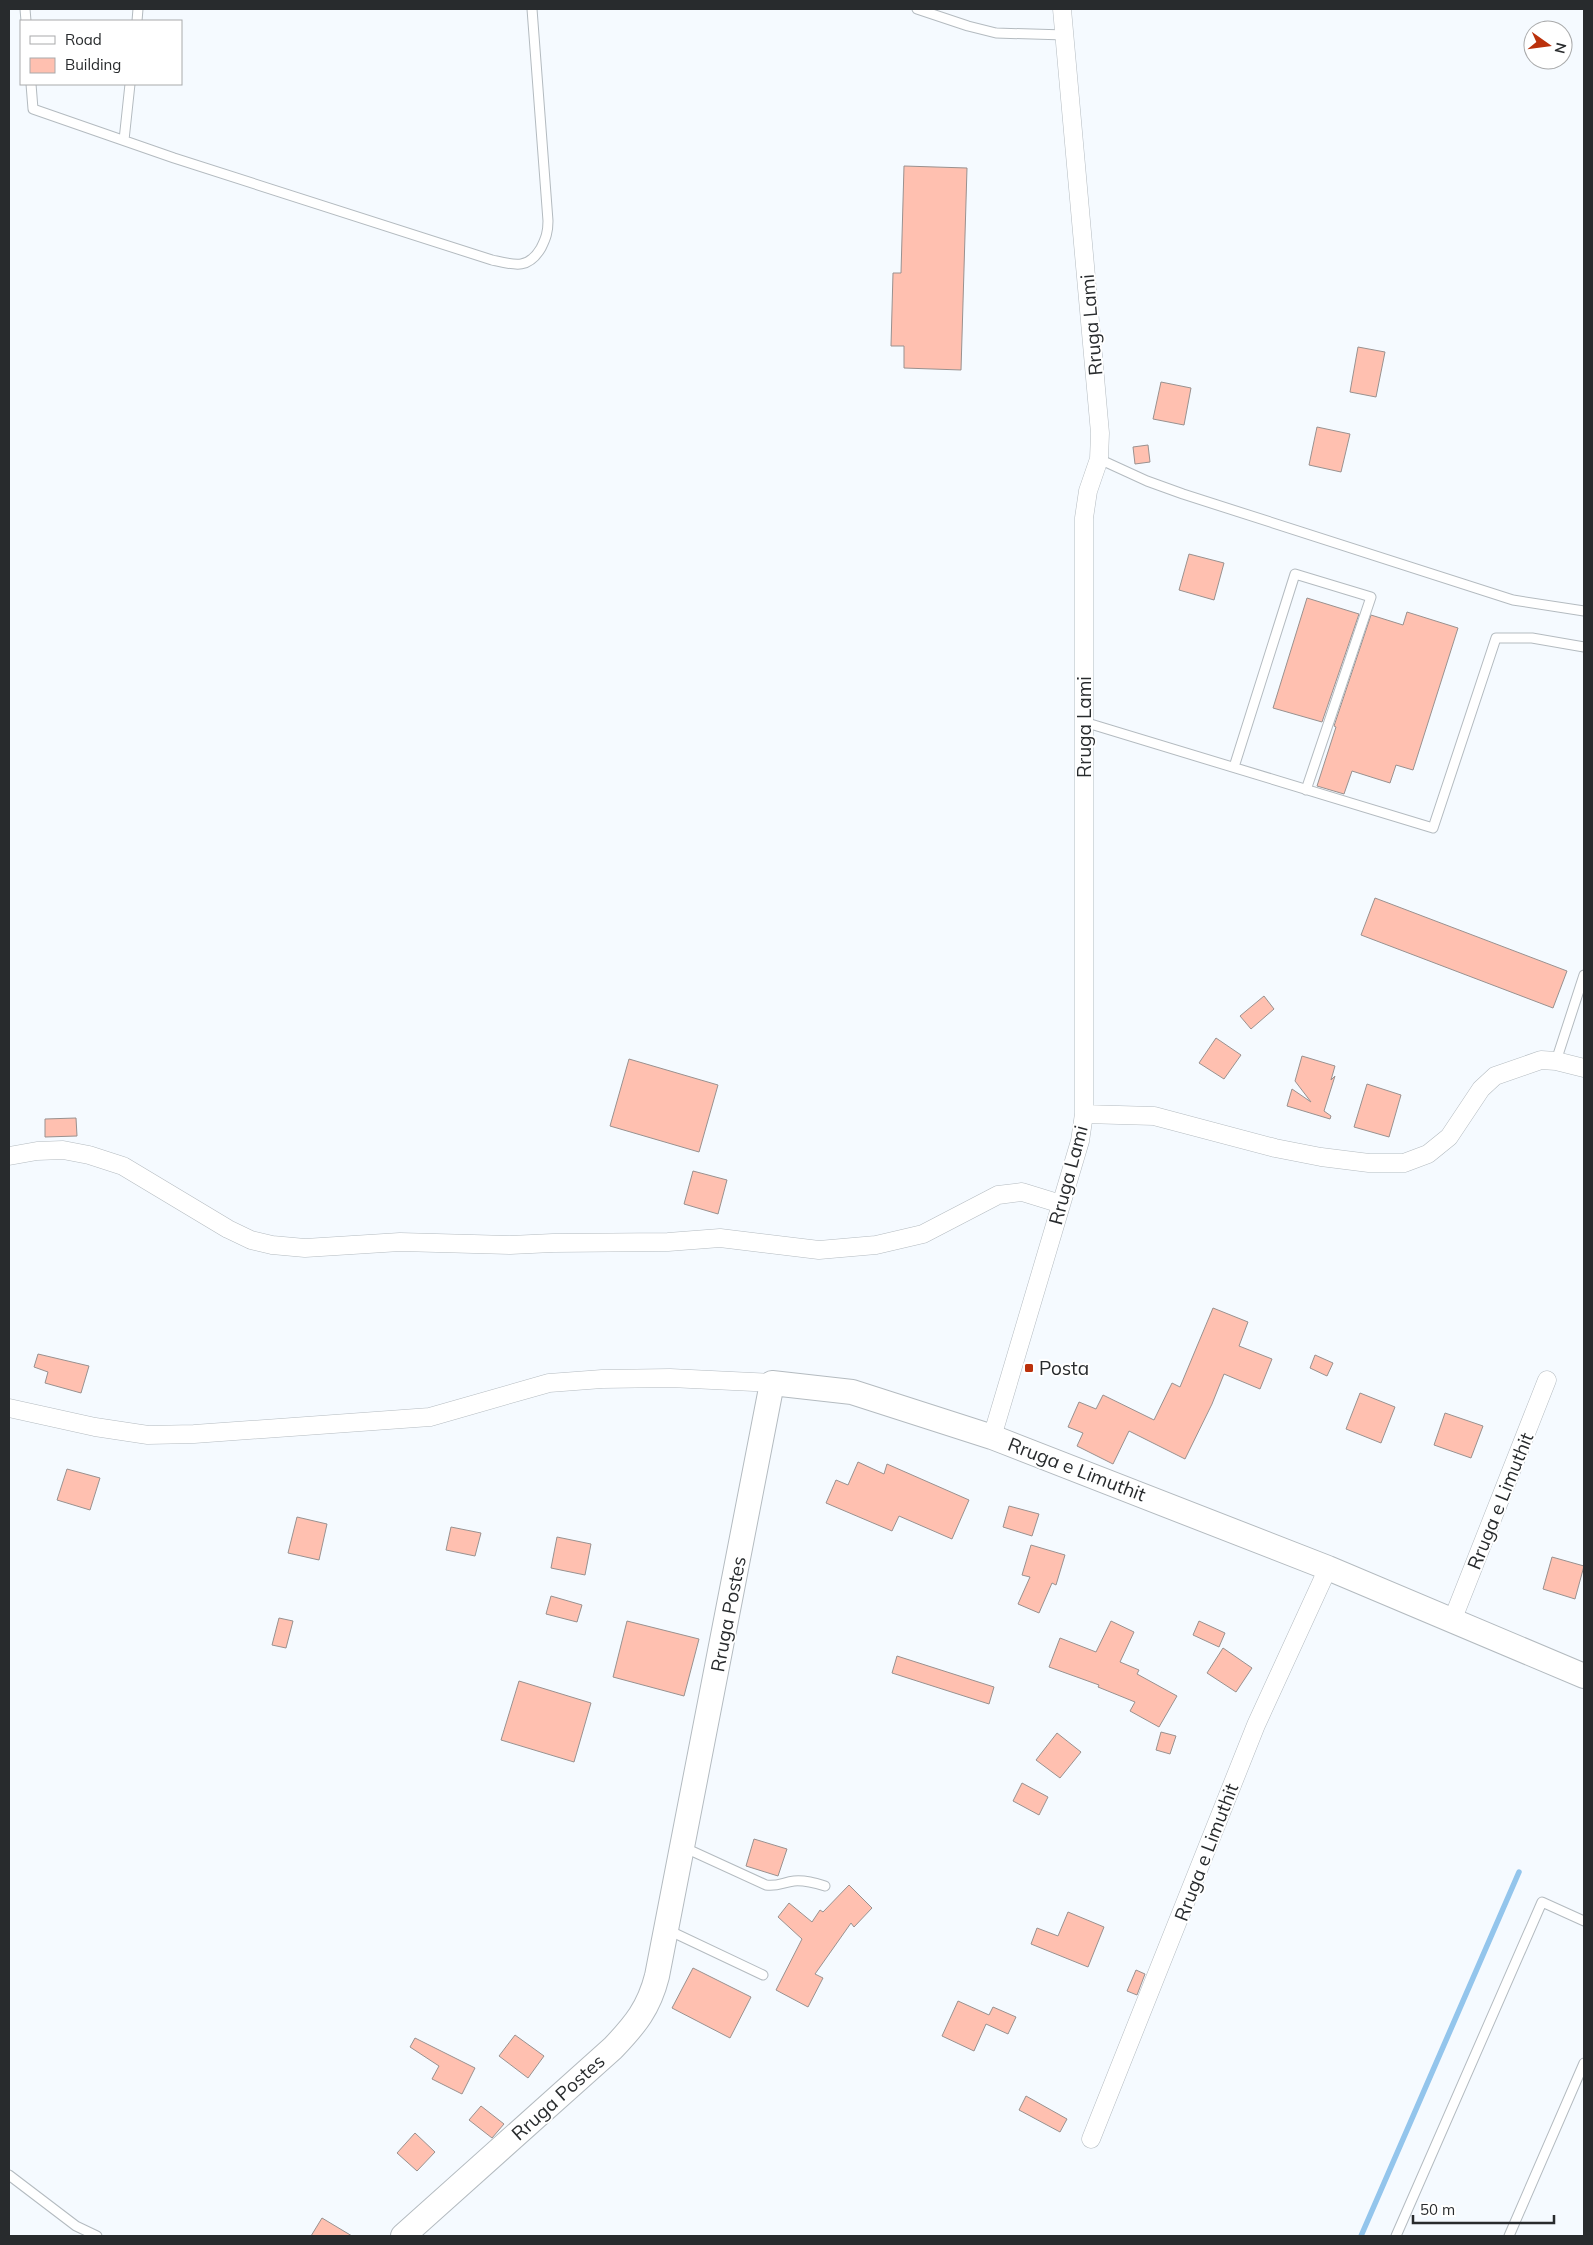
<svg xmlns="http://www.w3.org/2000/svg" width="1593" height="2245" viewBox="0 0 1593 2245" font-family="Mulish,sans-serif">
<rect width="100%" height="100%" fill="#f5faff"/>
<g fill="none" stroke-linecap="round" stroke-linejoin="round">
<!-- stream -->
<path stroke="#93c5ec" stroke-width="5.5" d="M1361 2236 1519 1872"/>
</g>
<!-- building -->
<path fill="#ffc0b0" stroke="#99918f" d="M904 166 967 168 961 370 904 368V346H891L893 273H901Z
M1358 347 1385 352 1376 397 1350 392Z
M1161 382 1191 388 1184 425 1153 419Z
M1317 427 1350 434 1341 472 1309 465Z
M1148 445 1150 462 1135 464 1133 447Z
M1189 554 1224 563 1214 600 1179 590Z
M1307 598 1359 614 1322 722 1273 708Z
M1407 612 1458 628 1413 770 1396 765 1390 783 1352 771 1344 794 1317 786 1336 727 1334 726 1371 615 1403 625Z
M1375 898 1567 971 1553 1008 1361 935Z
M1264 996 1274 1009 1251 1029 1240 1016Z
M1216 1038 1241 1055 1224 1079 1199 1063Z
M1302 1056 1335 1066 1331 1080 1335 1076 1324 1111 1331 1116 1330 1119 1287 1106 1292 1089 1311 1102 1295 1081Z
M629 1059 718 1085 699 1152 610 1126Z
M1367 1084 1401 1095 1389 1137 1354 1127Z
M76 1118 77 1136 45 1137V1119Z
M693 1171 727 1180 718 1214 684 1204Z
M1213 1308 1248 1322 1239 1346 1272 1359 1260 1389 1224 1374 1212 1404 1185 1459 1129 1431 1113 1464 1077 1446 1083 1433 1068 1427 1079 1402 1096 1409 1103 1395 1154 1420 1172 1383 1180 1387Z
M38 1354 89 1366 81 1393 45 1383 48 1372 34 1367Z
M1315 1355 1333 1363 1327 1376 1310 1368Z
M1360 1393 1395 1407 1381 1443 1346 1429Z
M1445 1413 1483 1426 1471 1458 1434 1445Z
M858 1462 884 1474 887 1464 969 1500 952 1539 899 1516 892 1531 826 1503 836 1480 848 1485Z
M67 1469 100 1478 90 1510 57 1500Z
M1009 1506 1039 1514 1032 1536 1003 1527Z
M297 1517 327 1524 319 1560 288 1553Z
M451 1527 481 1533 475 1556 446 1550Z
M557 1537 591 1544 585 1575 551 1568Z
M1031 1545 1065 1555 1056 1585 1052 1583 1039 1613 1018 1604 1030 1577 1022 1575Z
M1552 1557 1584 1566 1575 1599 1543 1589Z
M551 1596 582 1605 577 1622 546 1614Z
M279 1618 293 1621 286 1648 272 1645Z
M627 1621 699 1639 684 1696 613 1677Z
M1111 1621 1134 1632 1120 1662 1139 1670 1137 1674 1177 1696 1159 1727 1130 1711 1135 1702 1098 1687 1099 1685 1049 1667 1060 1638 1096 1652Z
M1199 1621 1225 1633 1219 1647 1193 1635Z
M1223 1648 1252 1668 1236 1692 1207 1673Z
M897 1656 994 1687 989 1704 892 1673Z
M519 1681 591 1703 574 1762 501 1740Z
M1161 1732 1176 1736 1170 1754 1156 1750Z
M1057 1733 1081 1752 1060 1778 1036 1760Z
M1022 1783 1048 1797 1039 1815 1013 1801Z
M754 1839 787 1849 778 1876 746 1866Z
M849 1885 872 1908 854 1927 851 1923 815 1974 823 1978 808 2007 776 1990 802 1939 778 1917 789 1903 812 1922 820 1910 823 1912Z
M1068 1912 1104 1927 1088 1967 1031 1944 1037 1928 1058 1936Z
M693 1968 751 1997 730 2038 672 2008Z
M1136 1970 1145 1974 1137 1995 1127 1991Z
M958 2001 989 2015 993 2007 1016 2017 1008 2034 986 2024 974 2051 942 2036Z
M515 2035 544 2056 528 2078 499 2056Z
M415 2038 475 2068 462 2094 432 2079 439 2066 410 2047Z
M1026 2096 1067 2119 1060 2132 1019 2110Z
M481 2106 504 2124 492 2138 469 2120Z
M415 2133 435 2152 417 2171 397 2153Z
M322 2218 352 2236H311Z"/>
<g fill="none" stroke-linecap="round" stroke-linejoin="round">
<defs>
<path id="lane" d="M25 9 26 21
M917 9 968 26 996 33 1065 35
M137 21 138 9
M31 84 33 109 174 158 492 260C514 265 528 270 541 248 546 238 548 232 548 221L532 9
M124 140 130 84
M1099 459 1147 481 1183 494 1513 600 1584 611
M1084 722 1433 828 1496 638H1532L1584 647
M1234 767 1295 574 1371 597 1306 790
M1556 1061 1584 975
M683 1847 766 1885C777 1887 784 1882 794 1881 805 1880 815 1883 825 1886
M668 1930 763 1975
M9 2175 76 2226 97 2236
M1396 2236 1542 1902 1584 1921
M1509 2236 1584 2063"/>
<path id="street" d="M1084 1114 1154 1116 1275 1148 1321 1157 1369 1163H1404L1428 1154 1449 1137 1481 1089 1495 1076 1541 1060 1556 1061 1584 1068
M9 1156 37 1151 63 1150 89 1155 123 1166 228 1229 251 1240 272 1245 305 1248 400 1242 510 1245 553 1243 668 1242 720 1238 819 1250 876 1245 923 1234 998 1195 1022 1192 1061 1204
M9 1408 95 1427 148 1435 194 1434 430 1417 549 1383 602 1379 670 1378 772 1383
M992 1437 1080 1141 1084 1114V518L1088 491 1099 459 1100 433 1062 9
M1452 1621 1547 1380
M1091 2139 1256 1725 1328 1568"/>
<path id="secondary" d="M403 2236 613 2048C635 2025 649 2008 657 1976L772 1383 852 1392 992 1437 1328 1568 1584 1676"/>
</defs>
<!-- lane casing -->
<use href="#lane" stroke="#b4bbc0" stroke-width="11"/>
<!-- street casing -->
<use href="#street" stroke="#b4bbc0" stroke-width="19"/>
<!-- secondary casing -->
<use href="#secondary" stroke="#b4bbc0" stroke-width="26"/>
<!-- lane -->
<use href="#lane" stroke="#fff" stroke-width="9"/>
<!-- street -->
<use href="#street" stroke="#fff" stroke-width="18"/>
<!-- secondary -->
<use href="#secondary" stroke="#fff" stroke-width="24"/>
</g>
<!-- markers -->
<rect fill="#bb310c" stroke="#fff" stroke-width="2" x="1024" y="1363" width="10" height="10" rx="2.5"/>
<g text-anchor="middle" dominant-baseline="central" stroke-width="4" stroke-linejoin="round" paint-order="stroke">
<!-- street labels -->
<g font-size="19" fill="#282b2d" stroke="#fff">
<text transform="translate(1091 325) rotate(-95)">Rruga Lami</text>
<text transform="translate(1084 727) rotate(-90)">Rruga Lami</text>
<text transform="translate(1068 1175) rotate(-75)">Rruga Lami</text>
<text transform="translate(1077 1469) rotate(21)">Rruga e Limuthit</text>
<text transform="translate(1500 1501) rotate(-68)">Rruga e Limuthit</text>
<text transform="translate(728 1614) rotate(-79)">Rruga Postes</text>
<text transform="translate(1206 1852) rotate(-69)">Rruga e Limuthit</text>
<text transform="translate(558 2097) rotate(-42)">Rruga Postes</text>
</g>
<!-- poi labels -->
<g font-size="19" fill="#282b2d" stroke="#fff" text-anchor="start">
<text x="1039" y="1368">Posta</text>
</g>
</g>
<!-- border -->
<rect width="1593" height="2245" fill="none" stroke="#282b2d" stroke-width="20"/>
<!-- legend -->
<rect x="20" y="20" width="162" height="65" fill="#ffffff" stroke="#a9aaab"/>
<rect x="30" y="36" width="25" height="8" fill="#ffffff" stroke="#a9aaab"/>
<text x="65" y="45" font-size="15" fill="#282b2d">Road</text>
<rect x="30" y="58" width="25" height="15" fill="#ffc0b0" stroke="#a9aaab"/>
<text x="65" y="70" font-size="15" fill="#282b2d">Building</text>
<!-- north arrow -->
<g transform="translate(1548 45) rotate(104)"><circle r="24" fill="#ffffff" stroke="#a9aaab"/>
<path d="M0-4L9 19L0 12L-9 19Z" fill="#bb310c"/>
<text y="-8" font-size="14" font-weight="bold" text-anchor="middle" fill="#282b2d">N</text>
</g>
<!-- scale -->
<path d="M1413 2215v8h141v-8" fill="none" stroke="#282b2d" stroke-width="2.5"/>
<text x="1420" y="2215" font-size="15" fill="#282b2d" stroke="#ffffff" stroke-width="4" paint-order="stroke">50 m</text>
</svg>
